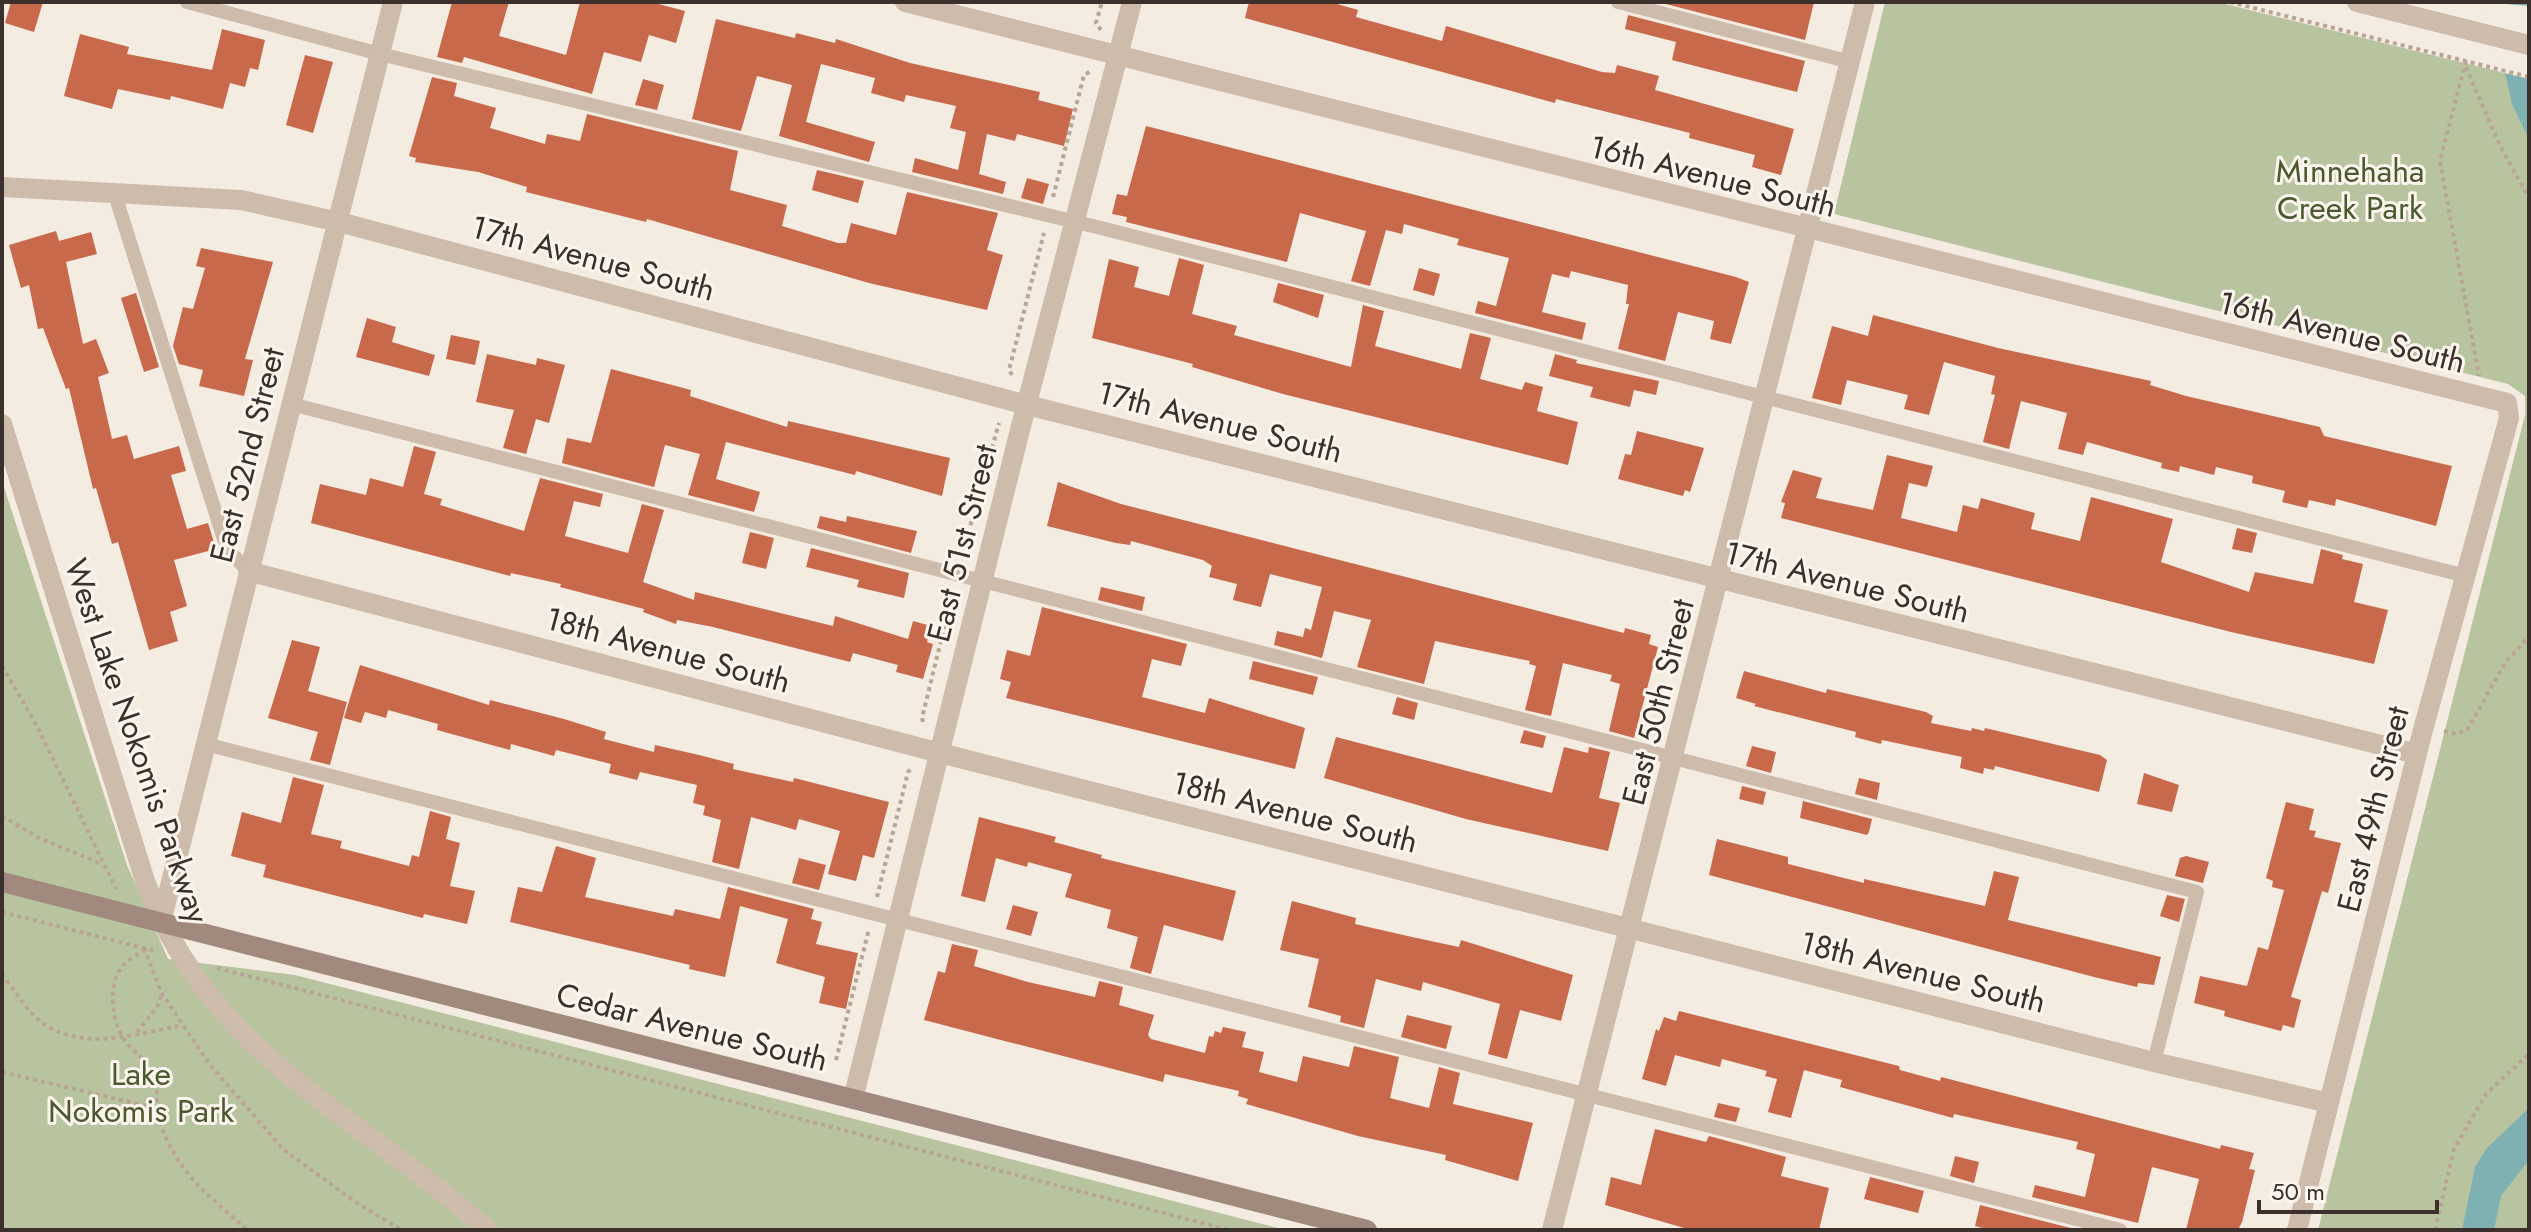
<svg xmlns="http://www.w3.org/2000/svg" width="2531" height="1232" viewBox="0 0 2531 1232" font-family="Jost,sans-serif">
<rect width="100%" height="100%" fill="#f4ebe1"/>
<!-- green -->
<path fill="#b8c4a0" d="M1885 2H2217L2529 79V1230H2318L2525 415V396L2508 384 1834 214Z
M2 481 127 865 168 959 295 975 1286 1230H2Z"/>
<!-- water -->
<path fill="#7fb0b2" d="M2489 2H2529V139L2512 104Z
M2529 1108V1160L2501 1196 2494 1230H2462L2475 1167 2486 1149Z"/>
<!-- pier -->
<path fill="#f4ebe1" d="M2485 2 2529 6V79L2500 72Z"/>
<!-- building -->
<path fill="#c8694b" d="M11 2H43L34 32 5 23Z
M452 2H509L499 36 566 55 580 2H651L685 11 676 43 649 35 641 62 604 52 592 94 464 57 462 63 437 57Z
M1249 2H1330L1358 10 1356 17 1442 41 1446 26 1602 72 1615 73 1617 65 1659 76 1655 90 1794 129 1781 175 1752 167 1755 155 1689 138 1690 133 1556 99 1555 103 1245 18Z
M1658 2H1814L1805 40Z
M1628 15 1805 61 1797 92 1672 60 1676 42 1625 29Z
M716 19 795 38 796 33 835 43 836 39 910 63 1040 92 1038 100 1073 109 1064 146 1017 134 1015 141 987 134 979 174 1006 182 1003 194 912 172 915 158 958 170 966 132 950 128 956 106 906 95 904 102 871 93 875 78 821 64 806 122 875 142 869 162 779 136 792 85 757 76 741 131 692 119Z
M222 29 265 40 258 70 250 68 245 87 230 83 223 109 171 96 170 100 118 89 112 109 64 96 80 34 129 47 127 54 212 70Z
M305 55 333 62 313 133 286 125Z
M432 77 457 83 454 96 496 108 490 128 545 144 547 134 580 141 587 114 738 151 730 190 787 205 782 226 838 243H846L851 223 896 235 907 192 998 213 987 250 1003 255 987 310 869 283 647 219 646 222 526 192 527 187 478 172 415 162 416 158 409 156Z
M643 79 664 85 657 110 635 105Z
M1146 126 1736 277 1749 282 1731 344 1710 339 1714 321 1678 312 1665 361 1618 349 1629 304H1626L1628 285 1571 271 1569 278 1552 274 1542 312 1586 323 1582 340 1475 313 1478 301 1496 306 1509 258 1457 245 1459 239 1404 224 1402 234 1386 230 1370 286 1351 281 1366 231 1300 213 1287 262 1126 222 1127 217 1112 214 1117 194 1127 196Z
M817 170 864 181 858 203 812 190Z
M1027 178 1049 184 1043 204 1021 198Z
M56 231 59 241 91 232 97 254 66 262 83 344 96 339 109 373 98 377 112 439 127 435 134 459 179 446 186 471 171 475 187 529 208 523 216 549 174 560 187 606 170 612 178 641 149 650 118 542 112 544 96 488 93 489 69 388 66 389 43 328 38 329 29 285 21 288 9 245Z
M201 248 273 262 245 359 253 360 244 396 199 386 203 370 179 364 173 346 183 307 193 309 205 268 196 266Z
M1179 258 1204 265 1192 314 1237 326 1234 335 1351 367 1363 305 1384 311 1375 346 1461 369 1470 333 1491 338 1480 379 1522 390 1525 382 1543 387 1537 411 1578 422 1568 465 1283 394 1192 367 1193 364 1092 338 1109 259 1139 267 1134 287 1169 296Z
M1419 268 1440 274 1434 296 1413 290Z
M1278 283 1324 295 1318 318 1273 302Z
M136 293 159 367 144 372 121 298Z
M1873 315 1998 348 2151 381 2150 385 2186 396 2320 427 2324 436 2452 466 2436 526 2336 499 2335 506 2309 500 2307 508 2282 502 2285 491 2252 483 2253 476 2216 467 2214 475 2180 466 2179 472 2161 468 2162 463 2087 442 2083 455 2058 449 2067 413 2021 401 2009 449 1983 442 1995 395 1991 394 1995 376 1944 362 1929 415 1904 409 1908 395 1847 380 1841 405 1812 398 1832 326 1868 336Z
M367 318 396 327 392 342 435 355 429 376 356 357Z
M451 335 480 341 475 365 446 359Z
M487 354 536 365 537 358 565 365 549 423 536 419 526 454 503 448 514 410 476 402Z
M1555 354 1577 360 1576 363 1659 381 1656 395 1634 390 1630 407 1590 397 1593 387 1549 376Z
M611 369 691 390 690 396 787 427 788 421 950 458 942 496 856 471 855 475 726 442 716 479 760 492 754 512 688 495 700 454 665 445 654 487 562 463 567 438 591 443Z
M1637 431 1704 448 1690 492 1685 490 1683 496 1618 479 1625 454 1631 455Z
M414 446 436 452 424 494 442 499 440 505 524 531 540 478 603 494 600 507 574 501 565 536 628 553 642 504 664 510 643 582 694 600 695 592 833 626 835 616 908 639 913 621 931 626 927 642 933 644 923 679 896 672 898 665 853 653 850 662 713 627 677 620 676 624 643 612 644 609 560 587 561 584 511 573 510 576 311 523 320 484 366 495 370 478 403 487Z
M1887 455 1933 466 1927 487 1909 483 1901 518 1957 532 1963 505 1978 509 1981 498 2035 513 2031 529 2080 541 2091 497 2173 519 2161 562 2249 592 2255 572 2313 584 2321 549 2343 555 2342 559 2363 564 2354 602 2388 610 2374 664 2231 632 1781 518 1785 503 1781 502 1793 470 1822 478 1816 498 1873 510Z
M1058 482 1121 504 1624 633 1625 628 1651 635 1649 644 1658 647 1634 738 1609 731 1620 684 1610 681 1612 675 1563 663 1551 716 1525 710 1536 666 1529 664 1530 661 1435 641 1424 684 1357 667 1371 620 1334 611 1322 658 1274 645 1277 631 1303 637 1305 628 1311 630 1322 587 1270 574 1261 607 1233 600 1237 584 1209 577 1212 566 1203 560 1131 541 1130 545 1116 543 1047 526Z
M820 516 846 522 847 516 917 531 911 553 817 528Z
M2237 528 2257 533 2252 553 2232 549Z
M750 532 774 538 766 569 742 563Z
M811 548 909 573 904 598 857 587 859 580 806 567Z
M1101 587 1145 597 1142 611 1098 600Z
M1042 607 1187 644 1181 666 1152 659 1142 697 1205 713 1209 698 1305 728 1295 769 1006 698 1011 682 1000 679 1007 650 1030 656Z
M292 640 320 647 308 691 347 702 330 765 310 760 318 732 268 718Z
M1253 661 1318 677 1313 695 1249 679Z
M360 665 489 705 490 700 564 719 606 732 604 739 654 752 655 745 699 755 734 764 733 769 793 782 794 778 889 802 874 858 863 855 856 881 828 874 840 831 799 819 796 830 751 817 739 869 712 862 721 820 703 815 705 806 693 803 697 785 640 772 637 780 609 773 611 764 556 750 554 756 511 744 510 750 437 730 438 724 388 710 386 718 365 712 361 723 344 718Z
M1744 671 1826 693 1827 689 1926 712 1933 716 1931 723 1971 731 1972 728 1984 731 1985 728 2100 755 2107 760 2099 792 1995 766 1994 770 1984 768 1983 774 1960 768 1962 757 1882 740 1881 744 1855 737 1856 732 1754 706 1756 704 1736 698Z
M1397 697 1418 703 1414 720 1392 714Z
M1524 730 1546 736 1543 748 1520 743Z
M1336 737 1552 793 1564 747 1588 753 1589 747 1610 752 1599 798 1620 803 1608 851 1466 819 1324 778Z
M1752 746 1776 752 1771 773 1746 766Z
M2144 773 2179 785 2172 812 2137 804Z
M293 777 324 785 311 834 342 841 340 848 409 866 412 855 419 857 430 811 451 817 446 839 460 843 450 886 475 891 467 924 424 914 423 918 263 877 266 865 231 856 242 812 281 823Z
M1859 778 1880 783 1877 800 1855 794Z
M1742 786 1766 792 1763 805 1739 799Z
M1803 801 1872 819 1869 832 1867 835 1800 818Z
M2286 802 2314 809 2309 830 2316 831 2314 837 2341 843 2328 893 2322 891 2291 997 2301 1000 2294 1028 2283 1025 2281 1031 2224 1016 2225 1011 2194 1003 2200 976 2247 986 2258 947 2268 950 2284 890 2272 887 2273 881 2266 878Z
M979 817 1056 837 1054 842 1102 855 1101 858 1236 891 1223 941 1164 925 1151 974 1130 968 1138 937 1107 928 1111 910 1065 897 1072 874 1028 862 1027 867 996 858 985 902 961 896Z
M1717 839 1788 857V864L1864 883V879L1985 906 1994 871 2019 877 2008 920 2161 957 2154 985 2138 983 2137 987 2094 977 1709 875Z
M556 846 596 858 585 897 673 916 675 909 720 919 728 887 814 909 811 919 822 922 816 944 858 953 846 1009 819 1003 825 977 776 963 788 919 740 906 725 977 689 969 690 965 510 922 518 887 542 892Z
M2186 856 2209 862 2203 883 2175 876 2180 858Z
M799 858 826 865 819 890 792 883Z
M2167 895 2185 899 2179 922 2160 916Z
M1292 901 1356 918 1355 924 1412 937 1459 947 1461 940 1573 975 1561 1021 1520 1010 1507 1059 1488 1054 1500 1004 1423 982 1421 991 1376 979 1364 1028 1340 1022 1341 1016 1308 1007 1319 959 1280 950Z
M1013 905 1038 912 1031 936 1006 929Z
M952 944 978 950 974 966 1028 982 1095 997 1099 981 1123 987 1119 1005 1154 1015 1148 1035 1151 1039 1205 1053 1209 1036 1213 1037 1215 1031 1221 1033 1223 1027 1246 1032 1242 1047 1264 1052 1259 1072 1297 1082 1303 1056 1349 1067 1354 1046 1399 1057 1390 1098 1429 1108 1439 1067 1460 1073 1453 1104 1533 1123 1518 1181 1445 1160 1446 1155 1358 1136 1246 1104 1248 1099 1238 1096 1239 1091 1165 1074 1163 1082 924 1020 938 971 945 973Z
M1679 1011 1899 1066 1900 1070 1940 1081 1941 1077 2220 1149 2221 1145 2254 1153 2249 1169 2255 1170 2242 1222 2238 1230H2186L2199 1179 2152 1167 2138 1223 2032 1197 2035 1185 2085 1197 2095 1154 2076 1149 2078 1142 1954 1114 1953 1118 1840 1087 1842 1080 1804 1070 1791 1118 1768 1112 1777 1079 1765 1076 1767 1071 1722 1059 1720 1067 1675 1055 1666 1086 1642 1079 1656 1029 1659 1031 1664 1017 1676 1021Z
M1407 1015 1452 1026 1446 1049 1401 1037Z
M1718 1103 1740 1108 1736 1122 1714 1117Z
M1655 1129 1706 1142 1709 1136 1786 1157 1781 1176 1829 1188 1819 1230H1691L1605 1205 1611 1177 1641 1185Z
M1955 1156 1979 1162 1974 1183 1950 1176Z
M1870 1177 1924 1191 1918 1213 1864 1199Z
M1980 1205 2079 1230H1989L1975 1226Z"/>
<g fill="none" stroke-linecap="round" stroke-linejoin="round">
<!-- path -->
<path stroke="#b9a596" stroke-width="4" stroke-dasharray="4 4" stroke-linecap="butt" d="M2230 2 2529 77
M1101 30 1096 23 1102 2
M2466 61 2440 161 2479 376
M2466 67 2500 146 2529 198
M1053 197 1084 75 1091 71
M1012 375 1009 370 1044 233
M962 556 999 423
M2 666 37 726 116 889
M923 722 922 718 953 592
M2444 731 2456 734 2467 730 2505 663 2529 636
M2 816 39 838 102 864
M877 897 908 772 912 768
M2 912 155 951
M144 948 162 994 210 1065 284 1150 354 1201 401 1230
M145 949C137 955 127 960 121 968 108 985 112 1020 123 1038 132 1052 147 1059 154 1075 160 1088 154 1103 158 1117 176 1172 205 1192 247 1230
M217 968 1229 1230
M2 974C15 991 29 1015 47 1026 88 1051 140 1033 183 1025
M137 1032 157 1007 162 994
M836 1060 869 929
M2 1072 155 1108
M2435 1230 2454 1149 2486 1094 2529 1054"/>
<!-- service -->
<path stroke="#cdbbac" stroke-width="14" d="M187 2 380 54 1101 228 2466 576
M1618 2 1851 62
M115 195 227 549 248 571
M291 404 2197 892 2154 1062
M205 744 2120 1230"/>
<!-- minor -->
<path stroke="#cdbbac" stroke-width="20" d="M905 2 2507 403 2509 418 2424 726 2297 1230
M2 187 241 200 339 222 1027 405 2417 754
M248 571 940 753 2154 1062 2329 1103
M161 922 393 2
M853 1099 1021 426 1132 2
M1552 1230 1865 2"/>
<!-- tertiary -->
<path stroke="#cdbbac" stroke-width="20" d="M2357 2 2529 45
M2 424 145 881C209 1056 360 1114 487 1230"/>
<!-- secondary -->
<path stroke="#a18a7d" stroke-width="20" d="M2 882 1367 1230"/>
</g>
<g text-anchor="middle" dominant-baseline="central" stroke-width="6" stroke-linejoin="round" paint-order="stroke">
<!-- park labels -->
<g font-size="32" fill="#4a5a2e" stroke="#fbf5ee">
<text x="2350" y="171">Minnehaha<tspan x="2350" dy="37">Creek Park</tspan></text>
<text x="141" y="1074">Lake<tspan x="141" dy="37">Nokomis Park</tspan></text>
</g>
<!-- street labels -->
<g font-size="32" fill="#3b302b" stroke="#fbf5ee">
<text transform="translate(1713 176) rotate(14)">16th Avenue South</text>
<text transform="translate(593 258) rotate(15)">17th Avenue South</text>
<text transform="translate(2342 332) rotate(14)">16th Avenue South</text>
<text transform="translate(1220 422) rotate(14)">17th Avenue South</text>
<text transform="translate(247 455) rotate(-76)">East 52nd Street</text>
<text transform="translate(962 543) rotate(-76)">East 51st Street</text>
<text transform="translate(1847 582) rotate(14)">17th Avenue South</text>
<text transform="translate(668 650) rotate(15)">18th Avenue South</text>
<text transform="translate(1658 702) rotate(-76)">East 50th Street</text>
<text transform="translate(137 741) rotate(71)">West Lake Nokomis Parkway</text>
<text transform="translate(2373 809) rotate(-76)">East 49th Street</text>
<text transform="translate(1295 812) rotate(14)">18th Avenue South</text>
<text transform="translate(1923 972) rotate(14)">18th Avenue South</text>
<text transform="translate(692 1027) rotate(14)">Cedar Avenue South</text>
</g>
</g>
<!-- border -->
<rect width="2531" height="1232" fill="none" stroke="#3b302b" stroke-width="8"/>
<!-- scale -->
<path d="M2259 1200v12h178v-12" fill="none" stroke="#3b302b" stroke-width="4"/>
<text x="2271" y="1200" font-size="24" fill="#3b302b" stroke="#fbf5ee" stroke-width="6" paint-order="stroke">50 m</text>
</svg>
